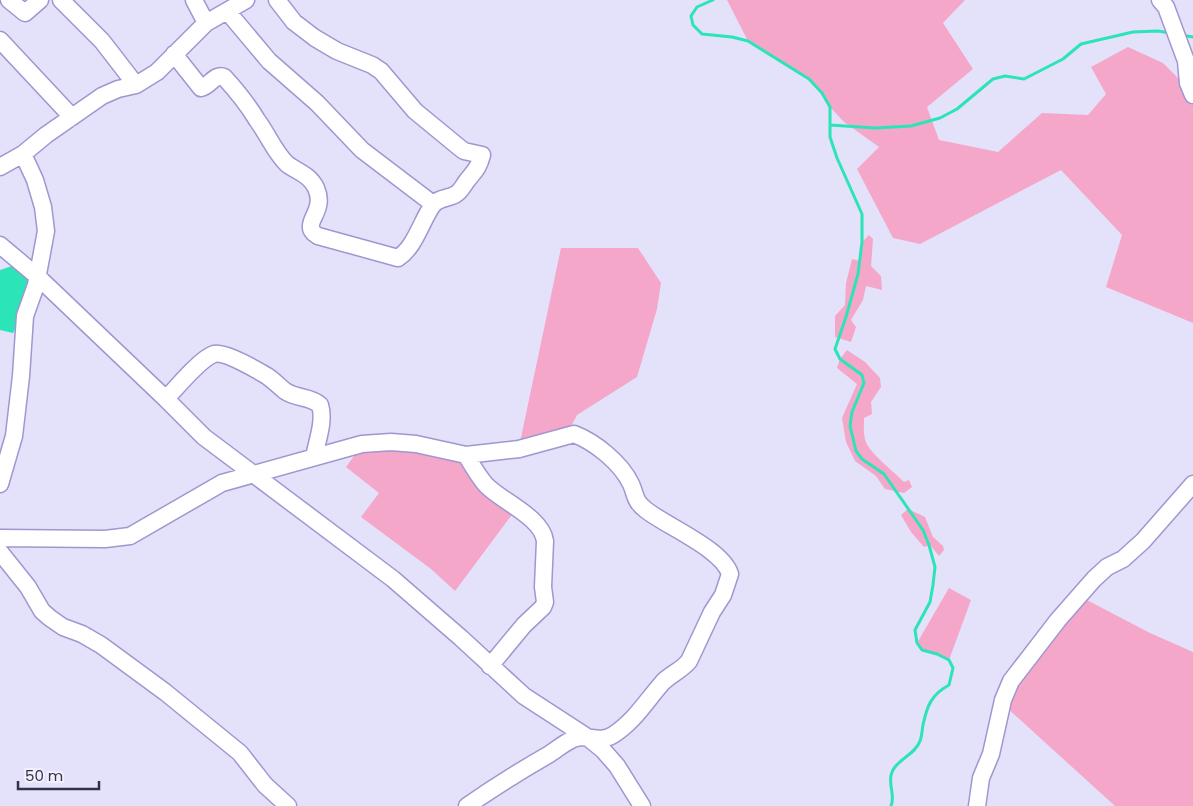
<svg xmlns="http://www.w3.org/2000/svg" width="1193" height="806" viewBox="0 0 1193 806" font-family="Poppins,sans-serif">
<rect width="100%" height="100%" fill="#e4e1fa"/>
<!-- green -->
<path fill="#f5a7c9" d="M727 0H965L943 23 973 69 927 107 939 140 998 152 1042 113 1088 115 1106 94 1091 67 1128 47 1163 63 1193 93V323L1106 287 1122 235 1061 170 920 244 893 238 857 169 879 147 844 122 830 107 822 93 809 79 748 41Z
M869 235 873 239 871 266 881 276 882 290 866 286 863 300 851 320 856 327 851 342 835 337V316L845 305 846 283 852 259 860 261 862 242Z
M561 248H638L661 283 657 309 637 377 577 415 568 432 519 447Z
M847 350 865 362 880 378 881 387 871 402 872 414 864 418C864 425 863 435 866 442 869 452 895 473 904 482L909 480 912 487 904 493 885 489 876 476 855 461 846 442 842 418 857 384 837 368 840 359Z
M362 445 460 454 517 508 455 591 431 569 361 517 379 493 346 467Z
M908 509 925 517 933 537 943 546 944 550 939 556 930 545 924 547 911 532 901 515Z
M949 588 971 600 949 660 937 654 922 650 917 643Z
M1081 597 1150 633 1193 652V806H1115L1006 707 1008 690Z"/>
<!-- water -->
<path fill="#2be4b8" d="M15 265 29 278C26 296 23 318 13 333L0 330V270Z"/>
<g fill="none" stroke-linecap="round" stroke-linejoin="round">
<!-- stream -->
<path stroke="#2be4b8" stroke-width="3" d="M713 0 697 7 691 16 693 25 702 34 732 37 748 41 809 79 822 93 830 107V137L837 158 862 214V242L858 274 846 317 835 349 840 359 862 375 864 383 852 412 850 426 856 451 862 459 884 474 923 530 929 545 935 567 933 585 930 602 915 630 917 643 922 650 937 654 949 660 953 668 949 685C931 695 927 706 923 725 922 730 922 736 920 741 915 755 897 759 892 772 887 784 896 795 891 806
M1181 35 1193 37
M830 125 875 128 911 126 940 118 957 109 993 79 1005 76 1024 79 1063 59 1081 44 1133 32 1158 31 1170 33"/>
<defs>
<path id="minor" d="M9 0 25 13 40 0
M61 0 102 41 136 85
M194 0 206 23
M1160 0 1166 7 1186 61 1188 83 1193 95
M227 11 269 61 317 103 362 150 433 204
M0 40 72 117
M174 54 201 88C210 86 215 73 224 77 236 90 248 105 257 120 267 133 275 153 287 164 298 172 310 175 316 188 325 208 309 218 311 228 311 232 315 234 318 236L398 258C415 247 421 222 432 206 438 197 449 199 456 194 461 191 463 186 466 182 474 171 478 170 482 155L464 151 460 148 415 111 381 71 372 65 337 51 315 38 294 22 277 0
M0 167 23 154 46 135 102 96 118 89 136 85 157 72 206 23 246 0
M0 245 38 277 166 399 204 437 393 579 461 638 524 696 587 737 603 750 617 766 642 806
M166 399C176 388 201 358 214 354 225 351 257 370 267 376 273 380 279 386 285 391 297 399 310 396 320 405 325 421 317 441 314 457
M466 455C472 465 478 476 486 485 501 501 542 517 545 541L543 587 545 602 543 607 524 625 490 666
M0 484 14 436 21 376 25 316 36 285 46 231 43 207 35 180 23 154
M0 538 105 539 130 536 222 483 362 444 391 442 416 444 466 455 519 449 574 434C595 442 621 463 631 484 636 495 634 501 646 510 668 527 722 549 730 574L723 595 712 612 689 661C682 670 671 674 663 682 647 700 634 722 613 735 598 744 588 733 573 739 564 743 556 750 548 755 520 771 493 788 467 806
M0 552 28 587 42 611 50 618 63 627 82 634 101 645 165 692 240 753 265 785 288 806
M977 806 981 778 991 754 1003 700 1011 681 1058 620 1094 579 1107 567 1123 559 1143 541 1193 484"/>
</defs>
<!-- minor casing -->
<use href="#minor" stroke="#a096d0" stroke-width="19"/>
<!-- minor -->
<use href="#minor" stroke="#fff" stroke-width="16"/>
</g>
<!-- scale -->
<path d="M18 781v8h81v-8" fill="none" stroke="#343048" stroke-width="2.5"/>
<text x="25" y="781" font-size="15" fill="#343048" stroke="#f2f0fd" stroke-width="4" paint-order="stroke">50 m</text>
</svg>
